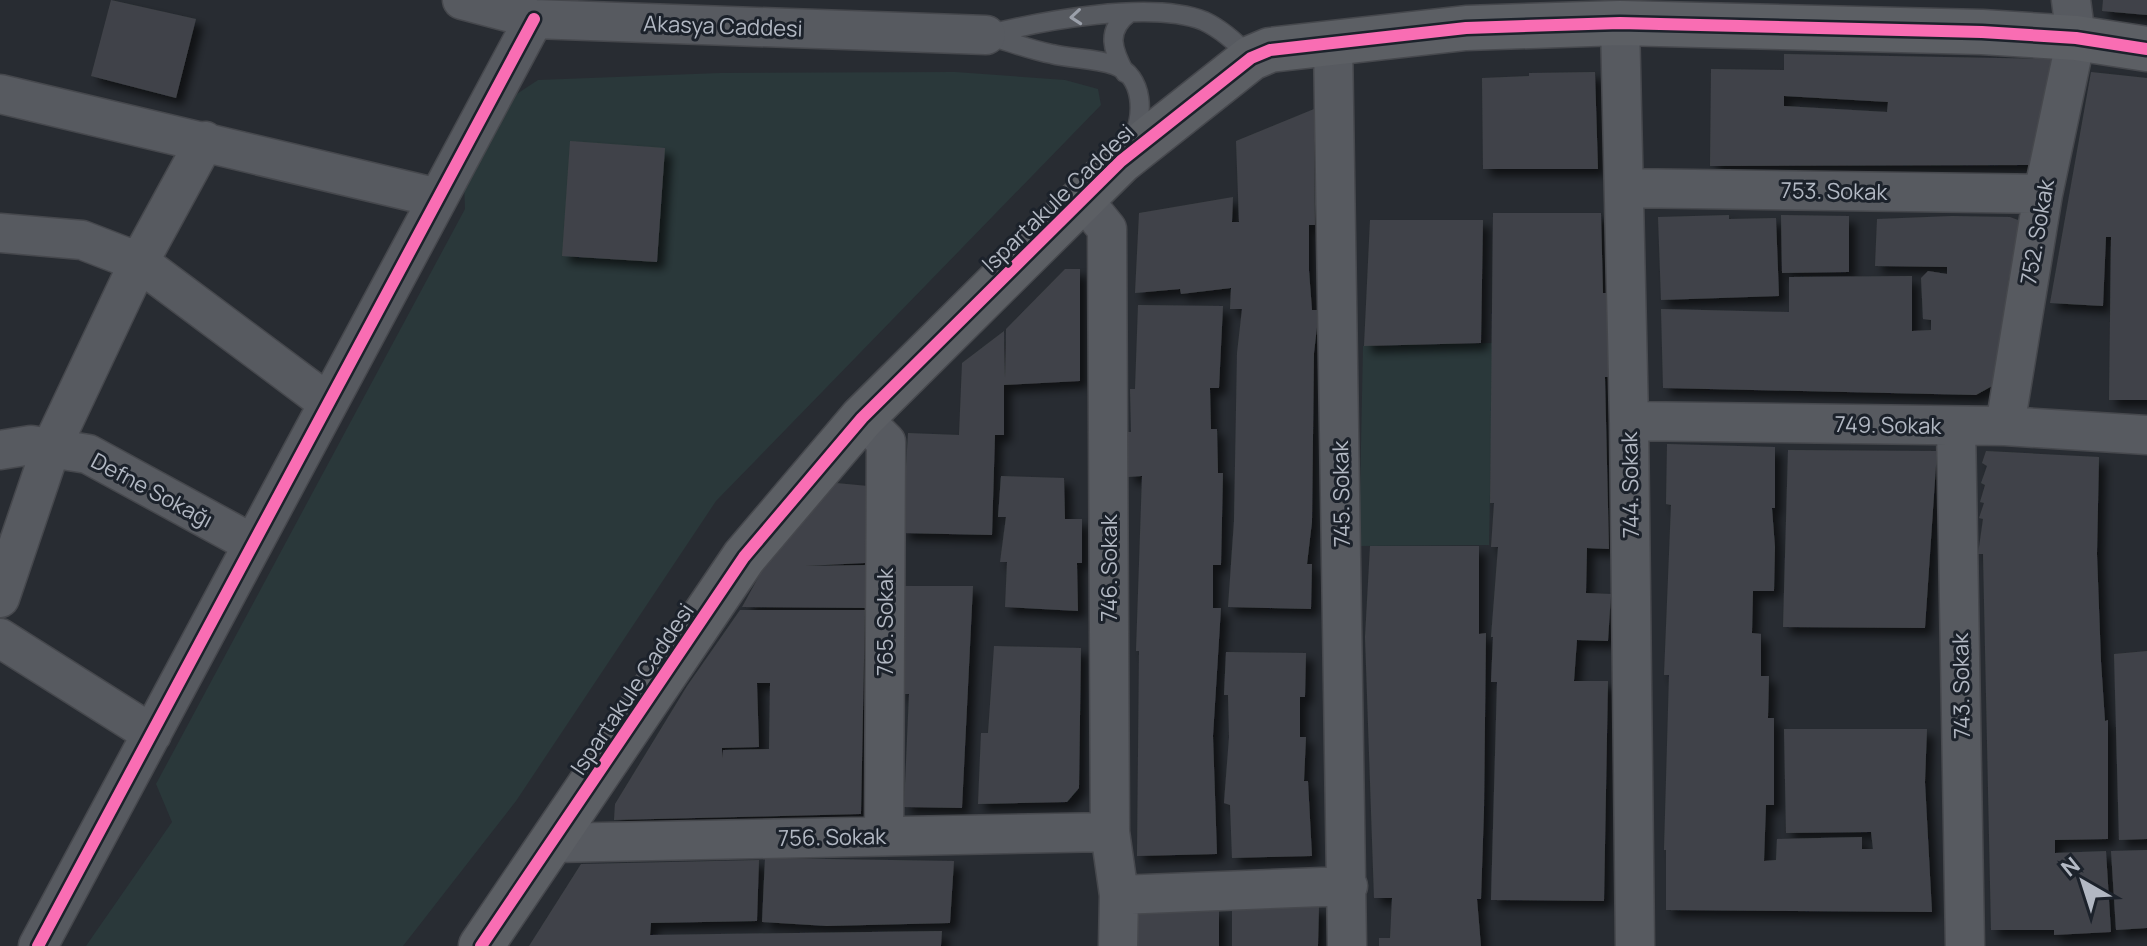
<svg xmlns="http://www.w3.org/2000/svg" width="2147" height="946" viewBox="0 0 2147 946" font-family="Manrope,sans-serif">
<defs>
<filter id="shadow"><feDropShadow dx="7" dy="7" stdDeviation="4" flood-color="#0009"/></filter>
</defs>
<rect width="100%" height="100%" fill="#282c32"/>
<!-- green -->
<path fill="#2a383a" d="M955 72 1065 80 1098 89 1101 105 716 501 516 801 403 946H86L172 822 156 784 465 209 464 180 506 101 538 80 720 73Z
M1493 343 1489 545 1359 546 1363 346Z"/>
<!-- building -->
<path fill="#404348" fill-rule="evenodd" filter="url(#shadow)" d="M111 0 196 19 176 98 91 76Z
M2103 0H2147V15L2102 11Z
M1784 54 2052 59 2031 165 1710 166 1711 69 1784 70ZM1784 96 1888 102 1887 112 1784 106Z
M1595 72 1598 169H1483L1482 78 1529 76V73Z
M2091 72 2147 78V400H2109L2111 237H2106L2103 306 2050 303Z
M1314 109 1315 225H1309V270L1312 310H1319L1314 353 1312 522 1307 564H1312L1311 609 1228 607 1234 521 1237 353 1242 309H1230L1231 288 1181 294 1180 289 1135 293 1139 213 1233 197 1232 222H1239L1236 141Z
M570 141 665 148 657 262 562 256Z
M1493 213H1601L1603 293H1609L1610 377H1605L1609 549 1587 548 1586 593 1611 594 1608 641 1577 640 1574 681H1608L1604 901 1491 900 1497 682H1491L1493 637H1491L1498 547H1491L1494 503H1490Z
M1729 215V219L1776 218 1779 296 1661 300 1658 217Z
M1781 215 1849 216V272L1782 273Z
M1952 216 2010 217 2018 220 2020 227 2008 282 2007 328H2001L1994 385 1976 395 1663 388 1661 309 1789 312V277L1912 276V331L1931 330V320L1923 319 1921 278 1928 271 1947 274V267L1875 266 1877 219Z
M1370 220H1483L1481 343 1364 346Z
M1065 269H1080V381L1004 385V435H995L992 535 902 533 908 433 959 435 962 363 1004 331 1005 378 1006 329Z
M1138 305 1223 306 1219 388H1210L1211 429H1217L1218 473H1223L1221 565H1213V608H1221L1213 736 1217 854 1137 856 1139 651H1136L1142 476 1128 477 1125 432H1131L1130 389H1135Z
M1667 444 1775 447V508H1772L1775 547 1774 591H1753L1752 633 1761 634V676H1769L1768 718H1774V805H1766L1764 861 1776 860 1777 839 1862 837V849H1873L1871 832 1786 833 1784 729H1927L1925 782 1932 912 1666 910V850H1664L1669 675H1664L1671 505 1666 504Z
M1788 450 1937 451 1925 628 1783 627Z
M1986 451 2099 457 2097 554 2101 661 2105 721 2108 720V839L2055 840V853L2106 851 2111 932 2054 935V930H1991L1983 554H1978L1983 519 1979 518 1984 503 1980 502 1985 485 1981 483 1987 466 1982 463Z
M1001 476 1064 478 1065 519H1082V563H1077L1078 611 1005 607 1007 562H1000L1006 517H998Z
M836 483 868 486 865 563 805 566 867 565 868 608 742 607 764 567Z
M1370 546H1479V634L1486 633 1484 810 1481 899H1477L1481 946H1379V938H1390L1392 898H1374L1365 637Z
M905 586H973L962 808 904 807 909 694H901Z
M740 610H865L861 814 614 820 615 804 687 686ZM757 683H770L769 749 723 750 722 758V748L759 747Z
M994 646 1081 648 1079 788 1067 802 978 804 981 733H988Z
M2147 651V839L2119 840 2114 654Z
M1226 652 1306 653 1305 697H1300V737H1306L1304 781H1308L1312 856 1232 858 1230 805 1224 803 1229 737 1228 695H1224Z
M2147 850V928L2116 930 2111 851Z
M765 858 954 861 950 923 827 926 762 922Z
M759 860 757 921 651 923 650 935 942 931 941 946H529L581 864Z
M1319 906 1318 946H1232V907Z
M1219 909V946H1136L1138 910Z"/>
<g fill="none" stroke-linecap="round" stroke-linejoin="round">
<defs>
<path id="lane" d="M1125 73C1113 51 1105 31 1129 13
M1132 140C1144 117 1145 76 1114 65 1095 58 1072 59 1052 54 1030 50 1008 41 986 35 1041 21 1151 0 1204 21 1223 30 1237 43 1251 58"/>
<path id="street" d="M462 0 534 19 986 35
M1620 23 1629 421 1635 946
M1333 42 1347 946
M0 94 438 198
M1624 188 2043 194
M1082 198 1107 229 1110 832 1119 895 1118 946
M0 233 82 240 139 262 328 403
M862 418 886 442 884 836
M1629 421 2005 426 2147 435
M1956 426 1965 946
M2005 426 2043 194 2076 38 2071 0
M0 450 31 445 88 454 253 544
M0 598 51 448 139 262 205 141
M0 638 152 734
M553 843 1110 832
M1119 895 1348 886
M38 946 534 19"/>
<path id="secondary" d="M481 946 744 557 862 418 1121 161 1251 58 1270 50 1466 28 1620 23 1982 32 2076 38 2147 49"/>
</defs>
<!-- lane casing -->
<use href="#lane" stroke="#46484d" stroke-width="21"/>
<!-- street casing -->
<use href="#street" stroke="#46484d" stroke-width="41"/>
<!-- secondary casing -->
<use href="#secondary" stroke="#46484d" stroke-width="47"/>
<!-- lane -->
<use href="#lane" stroke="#575a60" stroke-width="18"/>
<!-- street -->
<use href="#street" stroke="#575a60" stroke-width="38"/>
<!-- secondary -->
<use href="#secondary" stroke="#5c5f64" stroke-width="44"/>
<defs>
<path id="cycleway" d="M38 946 534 19
M481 946 744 557 862 418 1121 161 1251 58 1270 50 1466 28 1620 23 1982 32 2076 38 2147 49"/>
</defs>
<!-- cycleway casing -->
<use href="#cycleway" stroke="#1c222b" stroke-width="17"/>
<!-- cycleway -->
<use href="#cycleway" stroke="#f96db3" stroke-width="12"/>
</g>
<!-- one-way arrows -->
<defs><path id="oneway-chevron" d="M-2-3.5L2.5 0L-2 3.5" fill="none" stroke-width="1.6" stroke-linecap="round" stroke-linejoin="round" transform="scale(2)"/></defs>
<use stroke="#9ba0aa" href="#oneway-chevron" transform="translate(1076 17) rotate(175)"/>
<g text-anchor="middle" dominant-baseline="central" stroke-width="6" stroke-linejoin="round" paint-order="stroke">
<!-- street labels -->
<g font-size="22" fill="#b2b8c3" stroke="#1c222b">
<text transform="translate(723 26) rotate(2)">Akasya Caddesi</text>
<text transform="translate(1834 191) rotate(1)">753. Sokak</text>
<text transform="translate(1058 198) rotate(-44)">Ispartakule Caddesi</text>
<text transform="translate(2037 232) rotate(-80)">752. Sokak</text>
<text transform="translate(1888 425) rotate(1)">749. Sokak</text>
<text transform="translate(1630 485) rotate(-91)">744. Sokak</text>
<text transform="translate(152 490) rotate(28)">Defne Sokağı</text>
<text transform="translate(1341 494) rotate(-91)">745. Sokak</text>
<text transform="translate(1109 568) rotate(-90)">746. Sokak</text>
<text transform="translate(885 622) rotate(-90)">765. Sokak</text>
<text transform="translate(1961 686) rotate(-91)">743. Sokak</text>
<text transform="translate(632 689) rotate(-56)">Ispartakule Caddesi</text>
<text transform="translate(832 837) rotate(-1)">756. Sokak</text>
</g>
</g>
<!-- north arrow -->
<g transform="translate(2083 882) rotate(321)" stroke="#1c222b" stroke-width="6" paint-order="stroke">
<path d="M0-6L14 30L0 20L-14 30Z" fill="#b2b8c3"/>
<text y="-12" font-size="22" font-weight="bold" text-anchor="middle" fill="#b2b8c3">N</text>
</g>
</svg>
